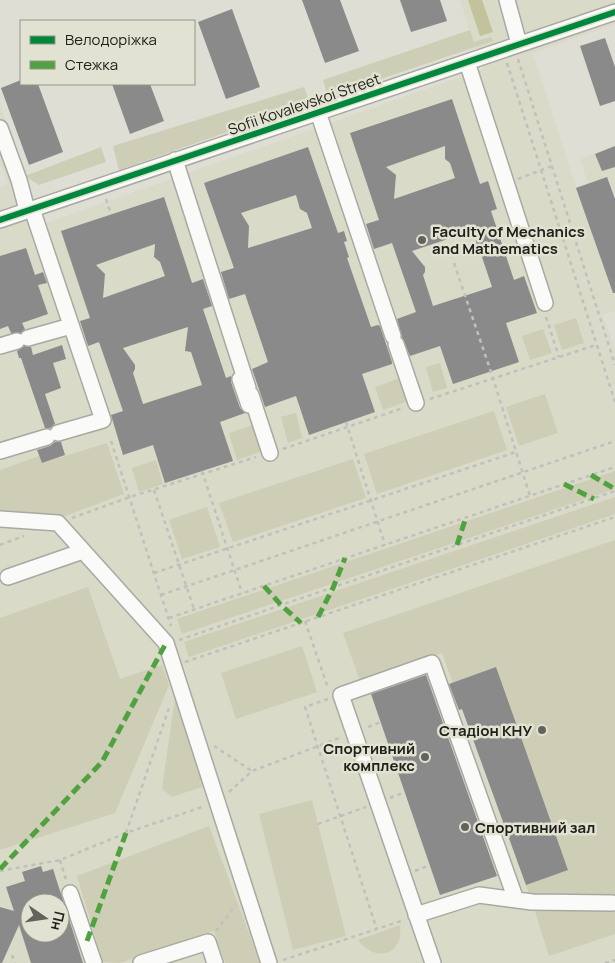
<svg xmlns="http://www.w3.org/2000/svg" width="615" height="963" viewBox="0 0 615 963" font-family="Manrope,sans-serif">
<rect width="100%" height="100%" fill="#deded5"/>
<!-- built -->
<path fill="#d9dac8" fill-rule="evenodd" d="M460 0H615V24L533 53 576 187 588 183 580 159 615 146V311L603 315 615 350V963H0V187L8 184 0 163V105L25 176 38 226 483 69ZM30 903H60V933H30Z"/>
<!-- green -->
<path fill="#cdceb5" d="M470 30 474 42 491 37 493 41 328 97 323 80Z
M304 87 310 103 119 170 113 146Z
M101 147 106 162 39 185 25 176Z
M576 318 584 343 562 350 554 325Z
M543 329 552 353 530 360 522 336Z
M440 363 447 388 433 392 426 367Z
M403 377 411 400 383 410 375 387Z
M545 394 558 433 519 446 506 407Z
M494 411 507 450 377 494 364 454Z
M296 413 302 438 288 443 281 417Z
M254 425 263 451 237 460 229 433Z
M107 443 124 494 60 518 0 511V470L39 456 42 463Z
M353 459 366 498 233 542 219 503Z
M156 460 163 484 139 492 132 468Z
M615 471V489L182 634 177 619Z
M615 497V514L189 657 184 642Z
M207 507 220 547 182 559 169 520Z
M615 540V934L549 956 532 902 442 653 360 681 343 633Z
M88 587 120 679 162 665 169 685 115 813 0 850V618Z
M302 646 317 692 236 719 221 673Z
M175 697 204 786 172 797 162 789Z
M312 800 346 936 293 950 259 814Z
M209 826 260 963H225L214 931 120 963 103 962 77 876Z
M400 925C404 956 375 963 358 940Z"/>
<!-- forest -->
<path fill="#c2c39d" d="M468 0H482L493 32 480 36Z"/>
<!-- building -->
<path fill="#898a89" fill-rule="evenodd" d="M302 0H340L359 51 325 63Z
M400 0H440L447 21 411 32Z
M232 9 260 87 226 99 198 22Z
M605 38 615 67V101L600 106 580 46Z
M21 80V84H38L63 152 29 165 1 88Z
M112 84H150L164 121 130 134Z
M452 99 480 184 488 181 497 209 491 211 514 280 524 276 537 313 506 323 519 362 453 384 440 346 410 356 402 337 397 319 416 312 392 243 374 249 366 224 379 220 350 133ZM445 146V159L450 163 455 178 394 199 396 175 386 167ZM478 229 474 253 481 254 492 287 433 306 423 275 425 272V267L412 251Z
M615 146V167L602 171 595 154Z
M308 147 338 233 344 231 347 241 344 242 349 257 347 258 371 327 378 325 380 326 392 362V364L362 374 375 412 309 435 296 396 265 407 252 369 268 362 245 294 229 299 221 272 234 268 204 183ZM296 195 300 209 307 213 312 228 248 248 249 226 241 213Z
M607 177 615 199V293H613L576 188Z
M164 197 192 283 203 279 212 306 203 309 226 378 231 376V382L240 408 245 413 220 422 233 461 165 483 153 445 123 455 111 415 123 411 99 342 88 346 80 321 90 318 61 231ZM155 244 154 257 160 262 165 276 103 298 105 274 96 265ZM188 327 185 351 191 352 202 385 143 404 133 373 135 369V365L123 348Z
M26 248 35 275 43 272 47 283 38 285 48 314 22 323 25 329 21 333H11L8 326 0 329V256Z
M62 345 66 359 53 363 61 388 45 394 55 424 50 428H45L21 358H19L17 351 24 346 31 347 33 355Z
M55 442H61L65 455 42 463 37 450 50 446Z
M496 667 568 870 526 885 462 709 459 710 449 684Z
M426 675 497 876 440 895 371 694Z
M41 866 43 872 53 869 83 963H31L19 925 2 963H0V907L14 911 6 887 25 881 22 872ZM30 903H60V933H30Z"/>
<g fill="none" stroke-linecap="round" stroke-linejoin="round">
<defs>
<path id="minor" d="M507 0 519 44
M467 62 545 303
M318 112 393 336
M0 128 19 180 27 210
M175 160 248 388
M32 209 103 420 58 433
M0 220 615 12
M28 338 71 326
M396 344 416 403
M0 346 17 341
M240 379 249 405 253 403
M251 395 270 453
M0 451 47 437
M0 519 58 523 166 643 269 963
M8 577 83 551
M70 893 94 963
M416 915 479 895 532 902 612 903
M141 963 208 942 215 963
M433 963 341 695 432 663 516 900"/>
</defs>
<!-- minor casing -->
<use href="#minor" stroke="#a8a9a1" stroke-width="18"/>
<!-- path -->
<path stroke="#c0c0bd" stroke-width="2.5" stroke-dasharray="4 4" stroke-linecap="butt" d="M518 59 615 365
M507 63 615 402
M518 179 552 166
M106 199 111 214
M454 263 491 372 530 496
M546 317 559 357
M430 399 596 345
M346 422 385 545
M111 441 171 626
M283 449 403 408
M202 471 242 593
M154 490 194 609
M72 518 130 497 256 457
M0 545 24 536
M154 573 516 452
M161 595 615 441
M169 618 615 467
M305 621 328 688
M179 640 615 491
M185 662 615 517
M328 699 305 707 377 930
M368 727 381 722
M214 746 252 771
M229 792 252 771 342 737
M390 798 405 792
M318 824 366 807
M126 833 170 705
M60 860 66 880
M0 871 60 860 126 833 205 806
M415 871 430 865
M216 931 236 905
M12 955 15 963
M283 960 404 920
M605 963 615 960"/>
<!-- minor -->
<use href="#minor" stroke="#fafaf9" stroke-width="15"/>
<!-- quiet -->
<path stroke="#50a240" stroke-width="5" stroke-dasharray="10 5" stroke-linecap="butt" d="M591 475 615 489
M564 484 594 499
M457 545 466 517
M264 586 281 605 301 623
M318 617 333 588 345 558
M0 869 102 762 166 643
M87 941 126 833"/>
<defs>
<path id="cycleway" d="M0 220 615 12"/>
</defs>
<!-- cycleway casing -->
<use href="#cycleway" stroke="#e1e2d1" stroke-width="9"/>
<!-- cycleway -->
<use href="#cycleway" stroke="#00873e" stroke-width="6"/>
</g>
<!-- markers -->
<g fill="#63635c" stroke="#e1e2d1" stroke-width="2">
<circle cx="422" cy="240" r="5"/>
<circle cx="542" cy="730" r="5"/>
<circle cx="425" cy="757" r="5"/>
<circle cx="465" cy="827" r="5"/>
</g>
<g text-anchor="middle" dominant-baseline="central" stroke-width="5" stroke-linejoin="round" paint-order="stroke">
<!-- street labels -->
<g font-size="15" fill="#21211b" stroke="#e1e2d1">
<text transform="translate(304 104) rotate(-19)">Sofii Kovalevskoi Street</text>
</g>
<!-- poi labels -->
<g font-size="15" font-weight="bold" fill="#21211b" stroke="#e1e2d1" text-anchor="start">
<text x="432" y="231">Faculty of Mechanics<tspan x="432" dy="17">and Mathematics</tspan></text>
<text x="532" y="730" text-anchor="end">Стадіон КНУ</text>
<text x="415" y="748" text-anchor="end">Спортивний<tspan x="415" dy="17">комплекс</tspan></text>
<text x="475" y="827">Спортивний зал</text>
</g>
</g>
<!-- legend -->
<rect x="20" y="20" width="175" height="65" fill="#e1e2d1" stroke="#949588"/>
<rect x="30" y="36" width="25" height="8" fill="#00873e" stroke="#949588"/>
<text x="65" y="45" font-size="15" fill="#21211b">Велодоріжка</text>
<rect x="30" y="61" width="25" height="8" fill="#50a240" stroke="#949588"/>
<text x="65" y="70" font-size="15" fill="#21211b">Стежка</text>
<!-- north arrow -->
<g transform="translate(45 918) rotate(103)"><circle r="24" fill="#e1e2d1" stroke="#949588"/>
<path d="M0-4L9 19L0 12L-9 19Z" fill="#63635c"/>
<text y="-8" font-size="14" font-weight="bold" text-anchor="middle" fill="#21211b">Пн</text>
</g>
</svg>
